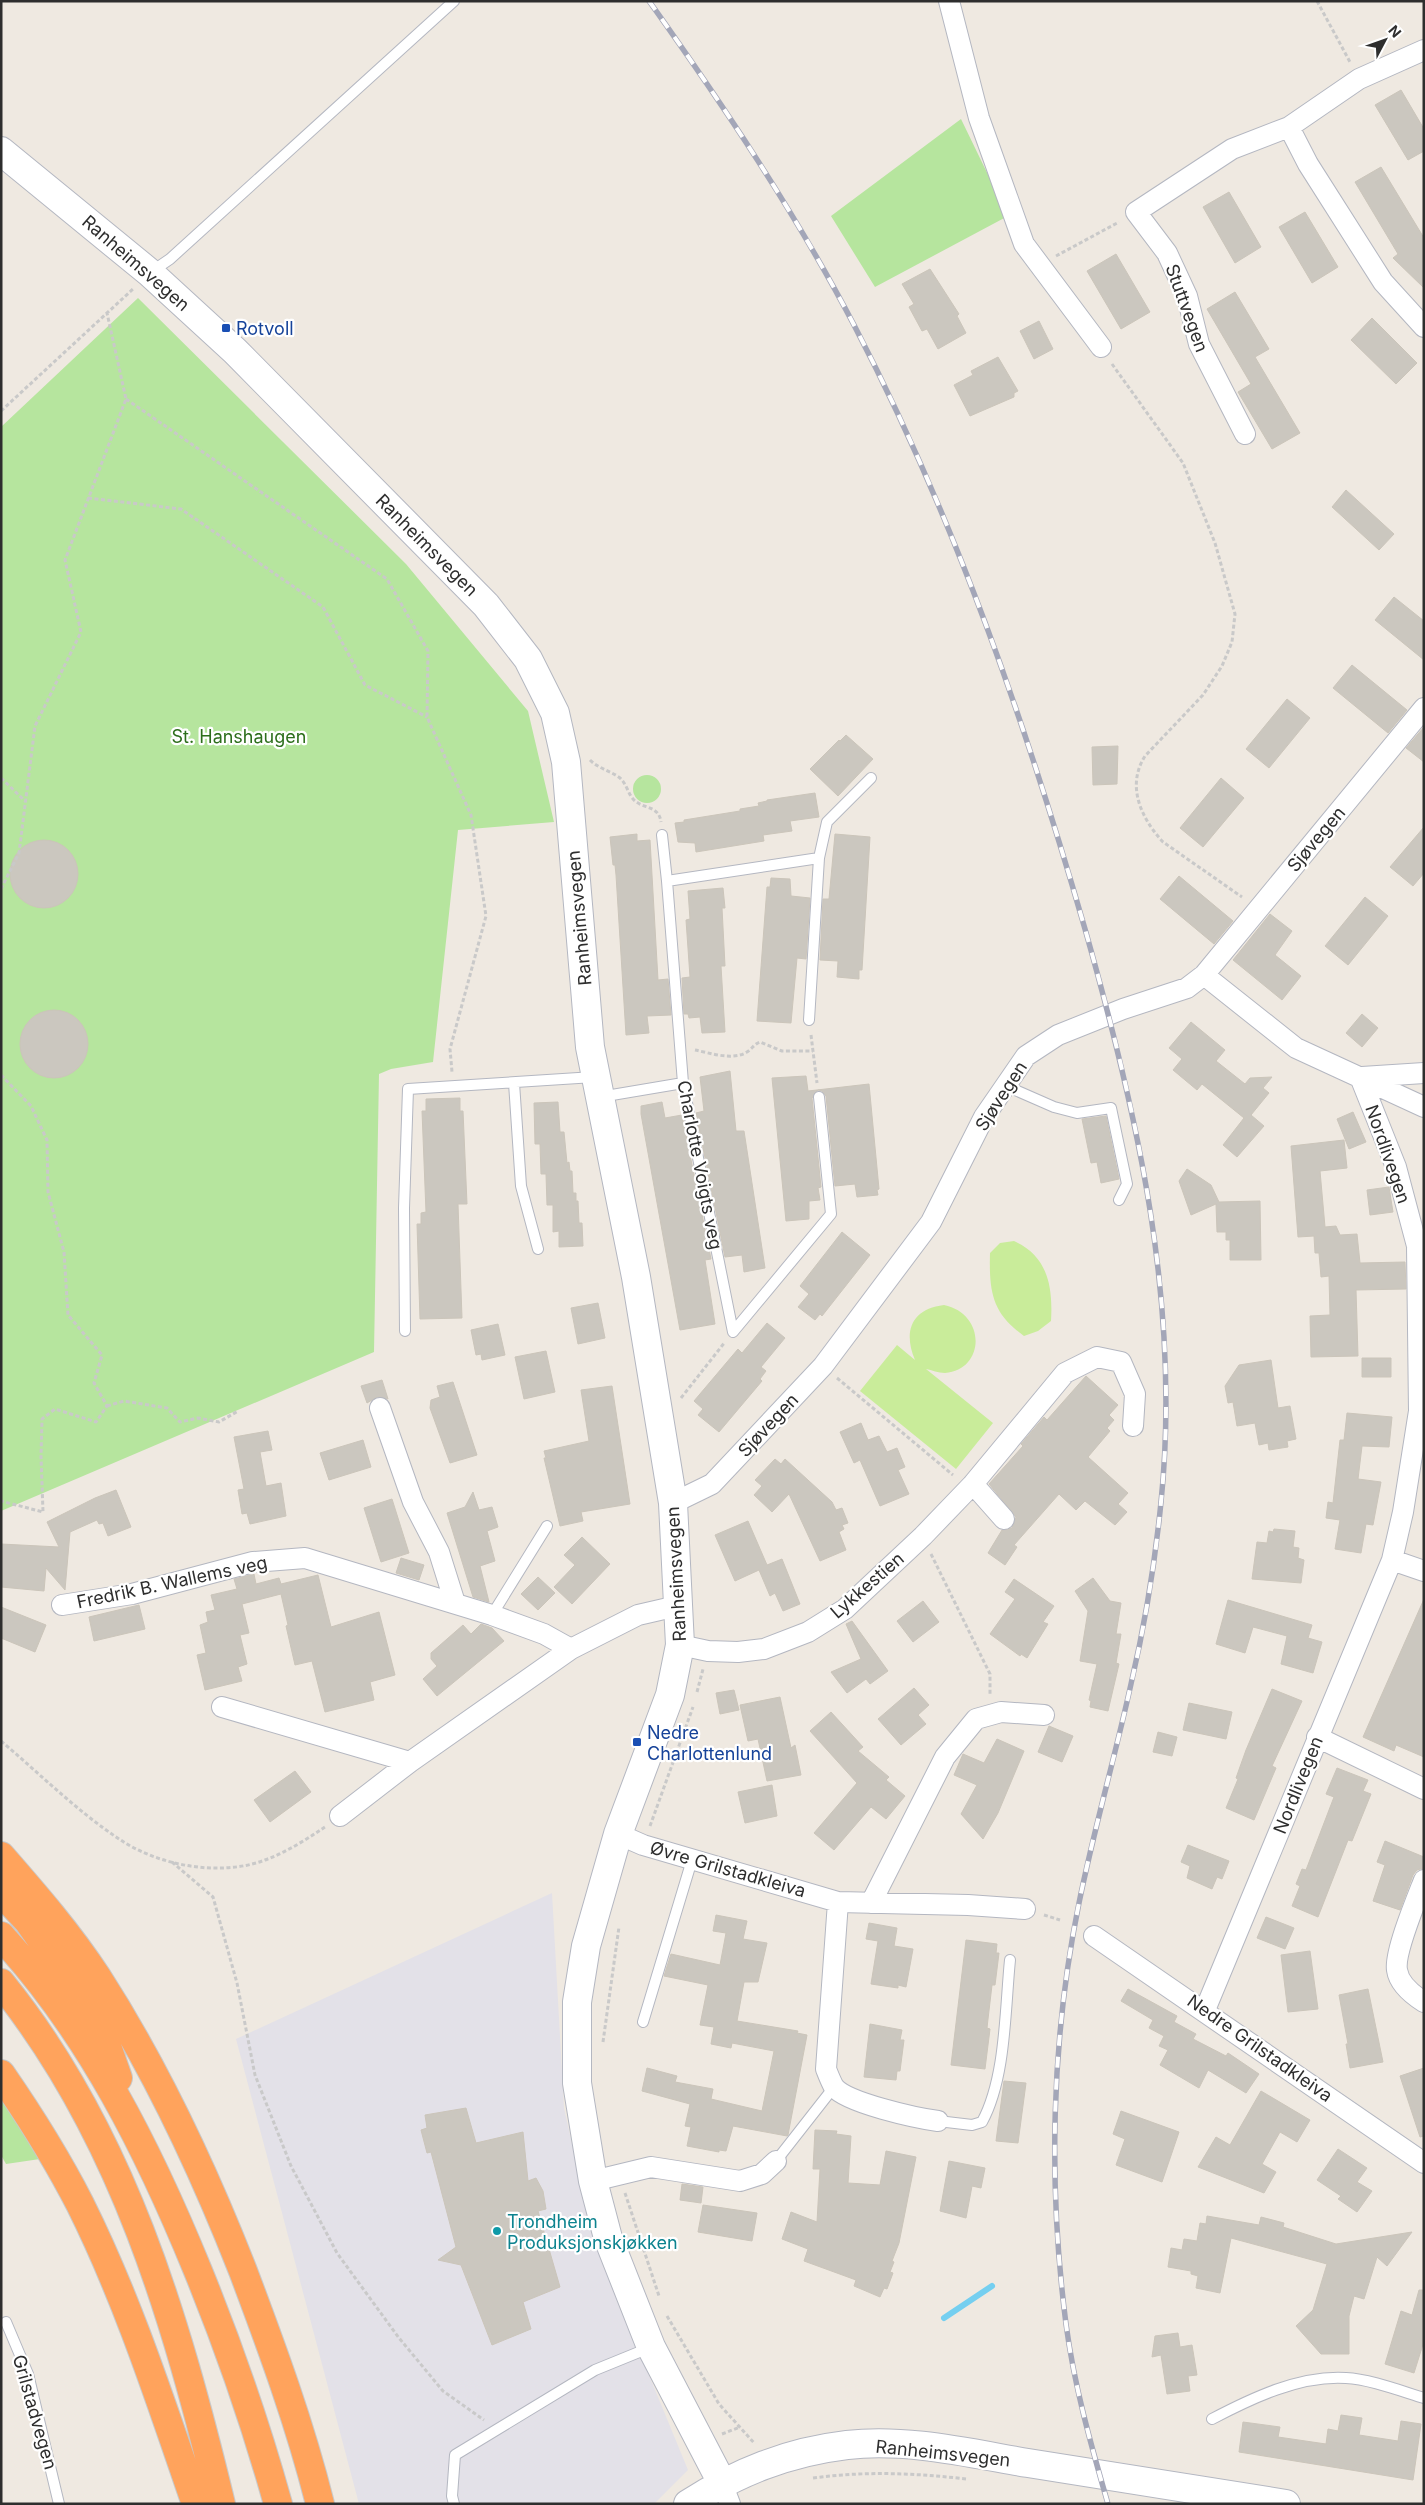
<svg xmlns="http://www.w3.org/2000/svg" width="1425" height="2505" viewBox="0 0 1425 2505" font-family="Inter,sans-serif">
<rect width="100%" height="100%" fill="#efe9e1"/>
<!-- industrial -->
<path fill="#e3e1e8" d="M552 1893 564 2108 593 2239 688 2470 654 2504H359L236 2039Z"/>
<!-- green -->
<path fill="#b6e59e" d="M961 119 1008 216 875 287 831 216Z
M138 298 406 564 528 711 554 822 458 830 433 1062 391 1069 379 1074 374 1352 1 1511V427Z
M633 789a14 14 0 1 1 28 0a14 14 0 1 1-28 0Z
M1 2096 40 2159 6 2164 1 2155Z"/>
<!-- pitch -->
<path fill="#c9ec9a" d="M1014 1241C1048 1256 1053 1287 1051 1321L1038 1331 1024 1336C992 1313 989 1292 990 1253L1000 1243Z
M944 1305C987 1314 985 1370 945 1373 938 1373 932 1370 926 1369L993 1423 956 1469 860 1391 897 1345 915 1360C903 1332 911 1309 944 1305Z"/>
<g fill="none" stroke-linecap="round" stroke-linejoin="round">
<!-- stream -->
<path stroke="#75cff0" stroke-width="6" d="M944 2318 992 2286"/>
</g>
<!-- building -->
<path fill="#cbc7bf" stroke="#cbc5ba" d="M1401 90 1424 129V151L1408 160 1375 105Z
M1381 167 1424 238V288L1393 258 1398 254 1355 182Z
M1229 192 1261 247 1235 263 1203 207Z
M1305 212 1338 267 1312 283 1279 227Z
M1116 254 1150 312 1121 329 1087 271Z
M930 269 959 314 957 316 966 333 938 349 927 329 922 331 909 307 914 304 902 284Z
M1235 292 1269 349 1255 357 1300 433 1272 449 1238 392 1251 384 1207 309Z
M1372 318 1417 363 1396 384 1351 340Z
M1039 321 1053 349 1034 359 1020 331Z
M998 357 1018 391 1014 393V397L970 416 954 385 973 375 971 371Z
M1346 490 1394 534 1379 550 1332 507Z
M1394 597 1424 621V660L1375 620Z
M1352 665 1407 710 1388 733 1333 688Z
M1287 699 1310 718 1269 768 1246 749Z
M1424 727V762L1406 748Z
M846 735 873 759 838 796 810 769 839 740 840 741Z
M1118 746 1117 784 1093 785 1092 747Z
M1221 778 1244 798 1203 847 1180 828Z
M815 793 819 817 790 821 792 831 763 835 764 841 696 852 695 843 678 842 675 823 684 822V820L740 811V809L759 806 758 803 767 801V800Z
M1424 827V873L1413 886 1390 867Z
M637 834V841L650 840 658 980 668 979 671 1015 647 1016 649 1033 626 1035 616 875 615 865H613L610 837Z
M835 834 870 837 862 970H859V979L837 977 838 961 820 960 823 899H829Z
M10 874a34 34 0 1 1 68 0a34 34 0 1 1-68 0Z
M1179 876 1233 921 1214 944 1160 899Z
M771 878 790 879 791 896 810 898 806 959 797 958 791 1023 757 1021 767 887H770Z
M723 888 725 908H722L725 966H721L725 1032 702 1033 700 1017 689 1018 688 1014H684L682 978 690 977 686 920 690 919 688 891Z
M1365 897 1388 916 1348 965 1325 946Z
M1270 914 1292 931 1275 955 1301 976 1282 1000 1233 960Z
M20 1044a34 34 0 1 1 68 0a34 34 0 1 1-68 0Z
M1362 1014 1378 1028 1362 1047 1346 1033Z
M1191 1022 1225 1050 1216 1061 1245 1084 1250 1078 1272 1077 1263 1088 1269 1093 1251 1115 1264 1126 1237 1157 1223 1145 1244 1118 1202 1084 1197 1090 1173 1070 1182 1059 1169 1048Z
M730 1071 736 1131H744L765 1268 744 1272 742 1255 725 1257 696 1113 704 1111 700 1077Z
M806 1076 808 1091 869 1084 879 1189 877 1190 878 1195 857 1197 855 1184 835 1186 826 1096 822 1091 818 1090 812 1098 821 1187 818 1188 820 1200 809 1201V1219L786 1221 772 1078Z
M460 1098V1111H463L467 1204H458L462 1318 420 1319 417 1224H421V1213L426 1212 422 1111H426V1099Z
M558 1102 560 1132H564L567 1163 569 1162 570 1171H572L573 1193H576V1201H578L579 1223H582L583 1246 559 1247V1231L553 1232V1205H547L546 1174H541L540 1144H535L534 1103Z
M662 1102 665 1118 682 1115 711 1259 705 1260 715 1324 680 1330 641 1114V1106Z
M1353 1112 1366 1142 1349 1149 1337 1119Z
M1106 1116 1119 1179 1101 1183 1097 1162 1091 1163 1082 1119Z
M1344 1140 1347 1168 1320 1171 1325 1227 1336 1226 1340 1235 1357 1234 1360 1263 1405 1262 1406 1289 1356 1290 1358 1356 1311 1357 1310 1316 1330 1315 1329 1276 1321 1277 1319 1253H1315L1314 1236 1298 1237 1291 1146Z
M1187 1169 1211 1185 1219 1202 1260 1201 1261 1260H1230V1240H1226V1232H1217L1216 1204 1191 1215 1179 1181Z
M1389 1187 1393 1212 1370 1215 1367 1190Z
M842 1232 870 1255 822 1316 820 1314 815 1320 798 1307 809 1294 800 1286Z
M598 1303 605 1338 578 1344 571 1308Z
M767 1323 785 1338 761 1367 766 1371 760 1379 762 1381 719 1432 698 1415 703 1409 694 1401 738 1349 742 1353Z
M498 1324 505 1355 482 1360 481 1354 476 1355 471 1330Z
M546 1351 555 1392 524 1399 515 1357Z
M1362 1358H1391V1377H1362Z
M1271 1360 1278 1408 1290 1406 1296 1439 1287 1441 1288 1447 1269 1450 1268 1443 1259 1445 1255 1423 1237 1426 1233 1402 1228 1403 1225 1386 1239 1365Z
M1086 1376 1118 1405 1109 1415 1114 1420 1107 1428 1110 1431 1088 1457 1128 1493 1118 1504 1127 1512 1115 1525 1085 1501 1076 1510 1059 1494 1014 1545 1017 1547 1005 1565 988 1553 1002 1530 1012 1528 1016 1517 989 1484 1023 1446 1021 1444 1044 1417 1047 1420Z
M382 1380 388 1399 377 1397 367 1403 361 1386Z
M453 1382 477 1455 450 1463 430 1408 431 1400 440 1397 437 1386Z
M612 1386 630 1504 581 1512 583 1521 560 1526 544 1458H546L544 1451 589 1441 581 1390Z
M1347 1413 1392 1417 1389 1447 1362 1446 1358 1479 1381 1482 1373 1525 1366 1524 1361 1553 1335 1549 1340 1520 1326 1518 1328 1502 1333 1503 1340 1440H1344Z
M861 1423 868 1440 879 1436 887 1452 897 1448 905 1467 898 1470 909 1494 880 1506 860 1460 854 1463 840 1432Z
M268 1431 272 1450 260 1452 266 1486 281 1483 286 1516 250 1524 247 1513 242 1514 238 1490 244 1489 234 1437Z
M363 1440 371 1467 329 1480 320 1453Z
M775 1459 781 1464 785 1459 832 1502 836 1510 842 1508 848 1523 842 1525 844 1529 839 1532 846 1550 820 1561 789 1494 772 1512 754 1495 762 1486 755 1480Z
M116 1490 131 1527 108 1536 103 1523 99 1524 97 1520 70 1532 65 1590 46 1568 44 1591 1 1587V1544L59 1547 47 1522 95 1498Z
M473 1492 479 1510 492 1507 498 1527 487 1531 495 1561 480 1566 489 1602 473 1597 447 1513 465 1507Z
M392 1499 409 1553 381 1562 364 1508Z
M748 1521 767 1565 782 1559 800 1604 783 1611 775 1593 770 1596 759 1570 735 1581 715 1535Z
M1274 1529 1295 1531 1293 1547 1299 1548 1298 1558 1304 1560 1301 1583 1252 1579 1257 1542 1267 1543 1269 1531 1273 1532Z
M582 1537 610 1564 572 1604 554 1587 575 1565 564 1555Z
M401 1558 424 1565 419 1580 396 1573Z
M254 1574 256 1584 279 1578 281 1584 318 1575 331 1627 379 1612 395 1675 370 1682 374 1700 325 1712 312 1661 295 1665 286 1626 288 1625 281 1594 242 1604 249 1633 240 1635 247 1664 238 1667 242 1681 205 1690 197 1655 206 1653 200 1625 208 1622 206 1612 215 1610 211 1595 237 1589 234 1579Z
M538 1577 555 1593 538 1610 521 1594Z
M1093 1578 1110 1601 1121 1603 1116 1634H1121L1116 1663 1119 1664 1108 1711 1090 1707 1091 1701 1089 1700 1097 1664 1080 1661 1088 1611 1075 1591Z
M1014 1579 1054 1606 1043 1622 1048 1624 1027 1658 1021 1654 1020 1656 990 1634 1015 1599 1005 1592Z
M1424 1599V1757L1396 1745 1394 1751 1363 1737Z
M1228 1600 1312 1625 1308 1638 1322 1642 1313 1673 1281 1664 1287 1636 1253 1627 1245 1653 1216 1644Z
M923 1601 939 1622 913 1642 897 1621Z
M139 1605 145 1629 94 1641 89 1617Z
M1 1607 46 1625 35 1652 1 1638Z
M852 1621 888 1671 870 1684 866 1679 847 1693 831 1672 861 1659 846 1624Z
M481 1624 492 1628 504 1641 437 1696 423 1679 437 1666 431 1659V1653L463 1625 471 1634Z
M914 1688 929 1705 918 1715 926 1724 901 1745 878 1719Z
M1272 1689 1302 1701 1272 1766 1276 1768 1254 1820 1226 1808 1238 1779 1236 1778 1246 1750Z
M734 1690 739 1710 720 1714 716 1693Z
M780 1697 791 1748 795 1745 801 1775 767 1781 758 1739 748 1741 740 1705Z
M1189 1703 1232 1712 1226 1739 1183 1730Z
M831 1712 863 1747 858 1751 889 1777 886 1780 905 1796 886 1819 871 1807 834 1850 814 1833 857 1783 810 1731Z
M1049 1726 1073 1736 1062 1762 1038 1752Z
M1158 1732 1177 1737 1172 1756 1153 1752Z
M997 1739 1024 1751 998 1813 983 1839 961 1814 977 1785 954 1775 963 1754 984 1763Z
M1337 1768 1368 1780 1363 1791 1371 1794 1352 1841 1348 1840 1318 1917 1292 1906 1300 1886 1296 1884 1302 1869 1306 1870 1334 1797 1326 1794Z
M295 1771 311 1792 270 1822 254 1800Z
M772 1785 777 1816 745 1823 738 1792Z
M1385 1841 1424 1857V1868L1417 1870 1413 1875 1400 1910 1373 1901 1385 1865 1377 1862Z
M1188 1845 1229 1861 1222 1879 1217 1877 1212 1889 1187 1878 1190 1866 1181 1862Z
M716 1915 747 1921 743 1939 767 1943 758 1982H744L737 2021 798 2031 797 2033 807 2035 788 2135 787 2136 733 2126 726 2151 719 2150V2152L687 2146 691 2127 685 2126 690 2104 642 2091 647 2068 677 2076 675 2082 713 2089 711 2099 762 2111 774 2051 732 2043 731 2048 711 2044 714 2027 700 2025 708 1985 664 1976 671 1954 720 1965 726 1933 713 1931Z
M1266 1917 1294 1928 1285 1949 1257 1938Z
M869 1923 897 1928 894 1946 913 1949 906 1987 898 1985V1988L871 1984 878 1941 866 1939Z
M966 1940 997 1944 996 1953H999L995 1985H992L988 2019 987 2028 990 2029 985 2069 951 2065Z
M1310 1951 1318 2009 1288 2012 1281 1955Z
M1128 1989 1177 2016 1174 2022 1196 2034 1193 2039 1226 2056 1228 2053 1259 2074 1246 2093 1208 2070 1199 2088 1160 2065 1168 2050 1159 2046 1164 2036 1149 2028 1153 2020 1121 2001Z
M1368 1989 1383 2062 1350 2068 1346 2044H1348L1339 1995Z
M870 2024 902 2030 900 2040H904L900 2071H897L896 2080 864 2077Z
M1424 2068V2136L1420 2137 1400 2076Z
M1004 2081 1026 2083 1018 2143 996 2141Z
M1261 2091 1310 2120 1297 2142 1280 2132 1262 2164 1276 2172 1264 2193 1198 2167 1216 2137 1230 2145Z
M466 2108 476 2143 523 2132 528 2181 536 2178 543 2191 546 2209 538 2211 560 2287 523 2302 531 2329 492 2345 461 2265 438 2260 456 2247 431 2152 427 2153 421 2130 427 2128 425 2115Z
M1121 2111 1179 2132 1162 2182 1116 2165 1125 2139 1113 2134Z
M815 2130 837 2131 836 2134 851 2136 848 2183 880 2185 886 2151 916 2157 899 2243 892 2261 894 2262 890 2272 893 2273 887 2289 884 2288 880 2297 854 2286 856 2280 804 2261 808 2249 782 2239 791 2212 817 2222 820 2169H813Z
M1338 2149 1367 2168 1357 2182 1372 2191 1357 2212 1338 2199 1341 2196 1317 2180Z
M949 2161 985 2168 981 2188 972 2186 966 2218 940 2211Z
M682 2184 703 2187 701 2203 680 2200Z
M703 2205 757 2213 752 2241 698 2232Z
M1207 2216 1259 2225 1261 2217 1284 2223 1283 2227 1336 2244 1412 2232 1387 2266 1377 2257 1364 2299 1354 2296 1349 2316V2354H1321L1296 2326 1313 2310 1327 2264 1231 2238 1220 2293 1196 2288 1198 2276 1191 2274V2271L1168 2267 1171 2248 1182 2250 1184 2239 1197 2241 1200 2223 1206 2224Z
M1419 2290H1424V2341L1414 2373 1385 2364 1401 2311 1412 2315Z
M1178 2333 1180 2347 1192 2345 1197 2375 1188 2376 1190 2391 1167 2394 1161 2355 1152 2357 1155 2336Z
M1341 2415 1362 2418 1359 2435 1398 2441 1401 2421 1421 2424 1413 2480 1239 2452 1243 2422 1280 2427 1278 2437 1326 2444 1328 2429 1338 2431Z"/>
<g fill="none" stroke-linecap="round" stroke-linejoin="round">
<defs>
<path id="lane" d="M151 272 170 259 454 1
M662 835 667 881
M819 858 827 822 871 778
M809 1020 819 858 667 881 683 1083 733 1332 831 1214 819 1097
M514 1083 521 1186 538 1249
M1006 1086 1054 1107 1077 1113 1111 1108 1127 1184 1119 1200
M600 1097 683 1083
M405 1331 404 1208 408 1089 594 1077
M492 1615 547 1526
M643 2022 692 1860
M938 2121 972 2125 982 2122C1006 2078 1005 2009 1010 1960
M776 2161 834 2087
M6 2322 28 2374 59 2504
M1212 2419C1252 2398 1300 2375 1346 2378 1369 2379 1401 2391 1424 2398
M454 2504 452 2496 455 2455 595 2370 649 2348"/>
<path id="street" d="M949 1 979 118 1024 244 1101 347
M1289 127 1308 164 1383 282 1424 327
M1245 434 1199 344 1187 296 1167 253 1136 212 1232 149 1289 127 1359 79 1424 50
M1204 975 1296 1048 1424 1107
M1362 1077 1424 1073
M380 1408 413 1502 439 1552 455 1603
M973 1484 1004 1519
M673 1503 712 1484 823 1366 931 1222 984 1117 1026 1056 1058 1035 1123 1009 1187 988 1204 975 1424 708
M1392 1560 1424 1571
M62 1605 132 1594 253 1562 305 1558 492 1615 544 1634 571 1649
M680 1645 708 1651 738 1652 764 1649 808 1632 845 1609 923 1536 973 1484 1065 1373 1097 1357 1121 1362 1135 1394 1133 1426
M222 1707 410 1762
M1317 1737 1424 1789
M340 1816 410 1762 571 1649 638 1615 677 1606
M618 1834 643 1845 838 1902 968 1905 1025 1909
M1424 1880C1417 1898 1394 1953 1397 1970 1399 1984 1413 1995 1424 2002
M838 1902 826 2069C828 2074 831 2082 834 2087 847 2103 916 2118 938 2121
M871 1903 945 1757 976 1719 1001 1712 1044 1715
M1094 1936 1424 2163
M1205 2010 1392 1560 1403 1512 1419 1411 1417 1246 1396 1167 1360 1077
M593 2181 651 2167 740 2181 762 2174 776 2161
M722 2483 730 2504"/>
<path id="secondary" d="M1 151 150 273 235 351 486 605 528 659 555 713 566 762 590 1047 636 1277 673 1503 680 1645 670 1695 618 1834 586 1946 577 2002V2083L593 2181 608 2238 651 2347 722 2483
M688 2504C738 2472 788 2452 847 2445 906 2438 969 2453 1028 2463 1114 2476 1200 2490 1286 2504"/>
<path id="highway" d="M1 1856C35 1895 69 1934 97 1977 157 2070 203 2169 243 2271 272 2348 300 2424 320 2504
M1 1892 28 1921 98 2020 118 2078
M1 1936C90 2032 149 2151 198 2271 229 2347 256 2425 278 2504
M1 1983C123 2134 176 2319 221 2504
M1 2074C30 2116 57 2159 80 2204 128 2300 161 2403 196 2504"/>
</defs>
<!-- lane casing -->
<use href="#lane" stroke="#b4b7c1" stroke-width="12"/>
<!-- street casing -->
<use href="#street" stroke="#b4b7c1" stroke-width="22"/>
<!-- secondary casing -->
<use href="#secondary" stroke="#b4b7c1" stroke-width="30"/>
<!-- highway casing -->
<use href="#highway" stroke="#c9c9c9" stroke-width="30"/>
<!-- path -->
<path stroke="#c9c9c9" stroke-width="3" stroke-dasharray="4 2.5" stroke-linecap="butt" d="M1317 1 1350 62
M1056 256 1119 222
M1112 364 1183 463 1215 543 1235 614 1232 642 1222 666 1203 695 1145 756C1126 786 1141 818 1163 842L1242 897
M126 399 387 579 428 651 427 717 471 815 486 916 450 1049 452 1072
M1 411 133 289
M88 498 181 509 323 607 365 685 427 717
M590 760C599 769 611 771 620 778 627 784 628 795 635 801 645 809 659 806 661 822
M1 778 25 801
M1 889 19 853 35 726 81 632 65 560 126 399 107 313
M811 1035 817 1083
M695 1050C710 1053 733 1061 747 1052 752 1049 754 1044 760 1042L782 1051H813
M1 1075 31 1106 47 1140 48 1192 64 1252 68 1315 102 1355 94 1383 107 1406 96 1422 55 1409 42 1419 41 1456 43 1512 1 1501
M837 1378 953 1475
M681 1398 725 1342
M107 1406 124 1401 167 1408 180 1422 198 1418 219 1422 238 1411
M931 1554 990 1674V1694
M697 1692 703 1669
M1 1741C40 1774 77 1811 119 1839 159 1866 220 1877 265 1860 287 1852 307 1839 325 1827
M650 1826 693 1707
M172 1862 213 1897 237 1983 255 2075 291 2166 337 2253 399 2338 443 2391 484 2420
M1044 1915 1060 1920
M603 2042 619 1927
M625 2193 659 2296
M667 2316 719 2404 755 2444
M722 2434 740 2427
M813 2478C865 2471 914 2473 966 2479"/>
<!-- lane -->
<use href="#lane" stroke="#fff" stroke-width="10"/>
<!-- street -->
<use href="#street" stroke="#fff" stroke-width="20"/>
<!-- secondary -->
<use href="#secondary" stroke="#fff" stroke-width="28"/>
<!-- highway -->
<use href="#highway" stroke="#ffa35c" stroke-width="28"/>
<defs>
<path id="rail" d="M649 1C723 105 795 212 854 325 954 517 1025 721 1085 929 1138 1116 1181 1306 1161 1502 1155 1563 1145 1624 1131 1684 1115 1757 1094 1829 1079 1903 1051 2040 1048 2185 1066 2324 1074 2385 1091 2445 1108 2504"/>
</defs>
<!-- rail casing -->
<use href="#rail" stroke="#a3a6b8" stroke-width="5.5"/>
<!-- rail -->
<use href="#rail" stroke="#fff" stroke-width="4" stroke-dasharray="11" stroke-linecap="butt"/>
</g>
<!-- markers -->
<g fill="#1a4fb4" stroke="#fff" stroke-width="2">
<rect x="221" y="323" width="10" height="10" rx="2.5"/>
<rect x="632" y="1737" width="10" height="10" rx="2.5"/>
</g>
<circle fill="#0f9aa8" stroke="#fff" stroke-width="2" cx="497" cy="2231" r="5"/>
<g text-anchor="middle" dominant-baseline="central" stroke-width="4.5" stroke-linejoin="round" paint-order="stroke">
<!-- street labels -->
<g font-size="18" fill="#2e2e2e" stroke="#fff">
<text transform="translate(136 263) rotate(41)">Ranheimsvegen</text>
<text transform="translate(1187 308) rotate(70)">Stuttvegen</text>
<text transform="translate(427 545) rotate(45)">Ranheimsvegen</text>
<text transform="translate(1316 839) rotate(-50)">Sjøvegen</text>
<text transform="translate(579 918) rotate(-95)">Ranheimsvegen</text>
<text transform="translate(1001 1096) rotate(-57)">Sjøvegen</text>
<text transform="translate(1388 1154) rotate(71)">Nordlivegen</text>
<text transform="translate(700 1165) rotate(79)">Charlotte Voigts veg</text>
<text transform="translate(768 1425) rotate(-47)">Sjøvegen</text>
<text transform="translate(676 1574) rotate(-93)">Ranheimsvegen</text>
<text transform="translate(172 1582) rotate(-12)">Fredrik B. Wallems veg</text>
<text transform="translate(867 1585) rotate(-41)">Lykkestien</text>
<text transform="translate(1298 1785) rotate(-68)">Nordlivegen</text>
<text transform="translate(728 1869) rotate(16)">Øvre Grilstadkleiva</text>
<text transform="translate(1260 2048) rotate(35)">Nedre Grilstadkleiva</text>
<text transform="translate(35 2412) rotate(74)">Grilstadvegen</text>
<text transform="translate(943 2453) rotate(6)">Ranheimsvegen</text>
</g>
<!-- transit labels -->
<g font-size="18" fill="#164399" stroke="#fff" text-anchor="start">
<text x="236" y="328">Rotvoll</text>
<text x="647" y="1732">Nedre<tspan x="647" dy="21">Charlottenlund</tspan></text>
</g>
<!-- park labels -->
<g font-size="18" fill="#2c6e1b" stroke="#fff">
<text x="239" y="736">St. Hanshaugen</text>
</g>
<!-- culture labels -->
<g font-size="18" fill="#0d838f" stroke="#fff" text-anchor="start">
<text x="507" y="2221">Trondheim<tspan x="507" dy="21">Produksjonskjøkken</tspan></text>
</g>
</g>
<!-- border -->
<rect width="1425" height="2505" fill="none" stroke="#2e2e2e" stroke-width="5"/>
<!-- north arrow -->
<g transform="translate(1385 40) rotate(49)" stroke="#ffffff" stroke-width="4" paint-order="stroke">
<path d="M0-4L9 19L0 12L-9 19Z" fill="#2e2e2e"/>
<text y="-8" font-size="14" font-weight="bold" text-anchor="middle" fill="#2e2e2e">N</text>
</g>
</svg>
